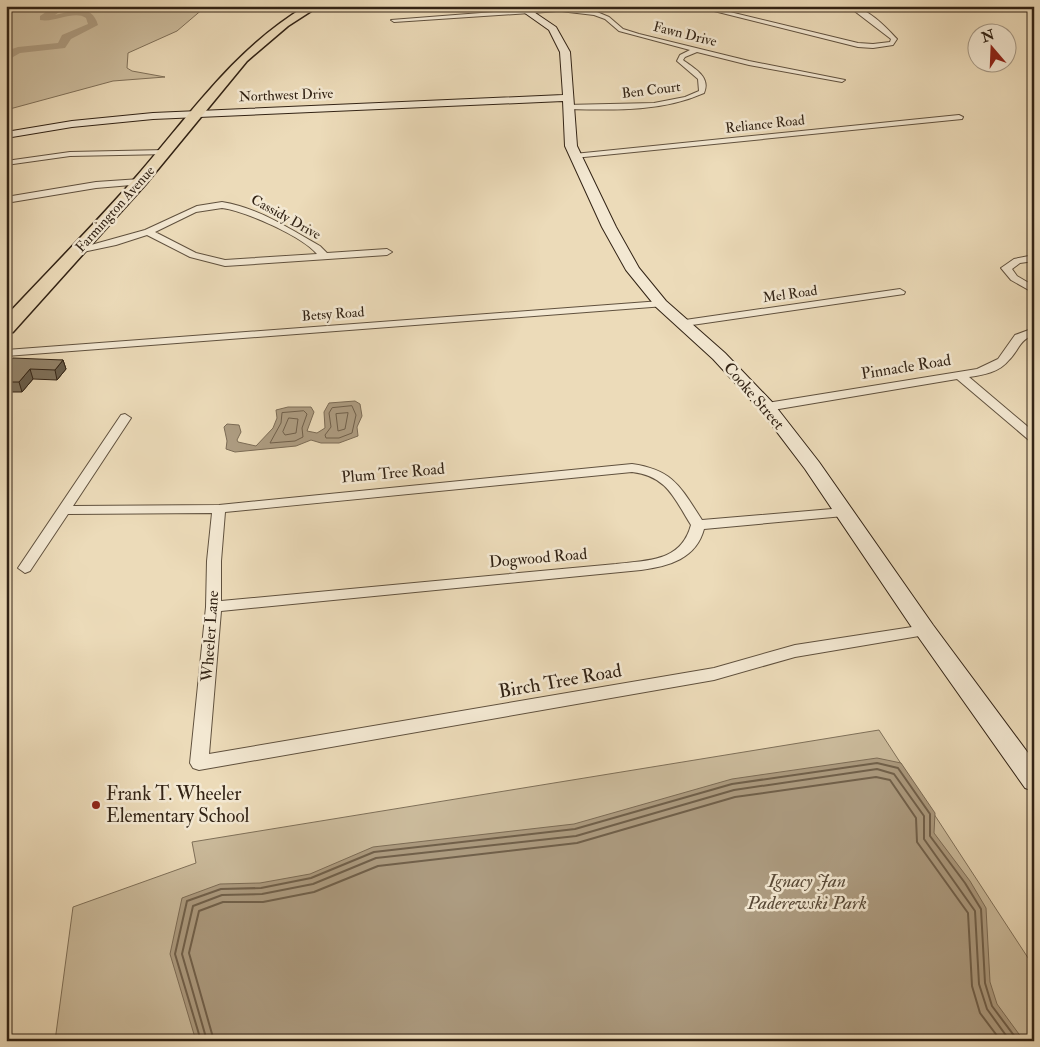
<svg xmlns="http://www.w3.org/2000/svg" width="1040" height="1047" viewBox="0 0 1040 1047" font-family="'IM FELL Double Pica',serif">
<rect width="100%" height="100%" fill="#ecdbb9"/>
<filter id="stains"><feTurbulence type="fractalNoise" baseFrequency=".004" numOctaves="4"/><feColorMatrix values="0 0 0 0 .2 0 0 0 0 .09 0 0 0 0 .02 0 0 0 .5 -.17"/></filter>
<radialGradient id="worn" r=".72"><stop offset=".6" stop-color="#630" stop-opacity="0"/><stop offset="1" stop-color="#630" stop-opacity=".3"/></radialGradient>
<!-- green -->
<path fill="#ccbc9d" stroke="#7f7059" d="M6 6H202L204 8 177 31 128 53 127 68 132 71 165 77 113 81 6 110Z
M879 730 1034 967V1041H55L73 907 196 863 192 842Z"/>
<!-- water -->
<path fill="#ad9c81" stroke="#7c6c56" d="M355 401 360 404 362 416 357 427 358 436 339 443H321L311 440 296 446 235 452 226 449 227 441 224 427 227 424 239 425 241 432 237 440 238 442 256 446 273 428 277 418 276 410 288 407H311L314 412 307 431 317 433 325 428 324 412 329 403Z
M877 758 901 763 935 813 934 833 970 881 986 908 990 982 997 1004 1024 1041H196L170 954 182 898 220 884 260 883 310 874 373 847 574 824 732 779Z"/>
<g fill="none" stroke-linecap="round" stroke-linejoin="round">
<!-- shore-far1 -->
<path stroke="#70604b" stroke-width="1" d="M352 406 356 415 352 433 339 438H326L325 435 331 427 329 413 332 408Z
M304 411 307 414 302 428 303 437 295 441 270 443 281 423 282 413Z
M348 413 345 429 338 431 336 414Z
M289 418 298 419 296 433 285 435 283 432Z"/>
<!-- shore -->
<path stroke="#70604b" stroke-width="2" d="M201 1041 175 954 187 901 221 889 261 888 311 878 374 852 575 829 732 784 877 763 898 768 930 814V836L965 883 981 909 985 983 992 1006 1018 1041
M207 1041 182 954 193 906 222 895 262 894 313 884 376 858 576 836 734 790 877 769 894 774 924 816V839L975 911 979 984 987 1009 1010 1041
M214 1041 189 953 199 911 223 902H263L314 892 378 866 577 843 735 797 876 777 890 780 916 818 917 842 968 913 972 986 980 1013 1001 1041"/>
<!-- river -->
<path fill="#ad9c81" fill-rule="evenodd" d="M55 6H67L55 15C72 11 92 3 98 25L71 39 65 48 20 53 6 61V51L18 47 58 43 62 35 88 24 86 18C74 10 55 23 40 20V16Z"/>
<defs>
<path id="street" d="M694 6H705L858 43 873 44 890 42 891 39 848 6C866 6 886 27 897 39L893 45 873 48 858 47Z
M560 7 597 12 609 17 623 29 639 34 749 61 845 80 842 82 749 65 697 52 685 57 683 60C695 69 711 77 704 93 661 112 615 110 568 109H565V105L654 103 685 97 699 91 698 79 677 61 680 55 690 50 619 31 605 19 594 15 560 11 394 22 391 20Z
M959 115 963 117 962 119 574 158 570 156 574 154Z
M166 150H169V154L70 156 6 165V161L70 152Z
M140 179 143 180V184L96 188 6 203V197L96 182Z
M222 202C259 208 288 228 320 246L327 253 387 249 392 252 387 255 225 266 190 257 147 235 116 245 78 253 73 250 145 230 197 206ZM222 208C245 211 302 236 317 254L225 260 196 253 155 232 196 212Z
M1034 255V261L1020 263 1012 269 1017 276 1034 286V293L1011 280 1001 268 1014 259Z
M900 289 905 292 904 294 685 326 680 323 685 320Z
M661 301 666 304 665 306 6 356V350Z
M1034 328V335C1019 340 1019 350 1009 360 1000 372 983 375 969 377L1034 432V442L1030 441 957 379 767 411 761 407 767 403 977 369 998 359 1015 335Z
M125 414 131 418 73 506 219 505 632 464C674 470 681 488 702 520L844 508 851 512 844 516 704 529C696 559 669 566 641 570L221 611 209 754 714 668 795 645 925 625 930 626 933 630 930 634 925 635 795 657 714 680 199 770 193 768 190 763 206 607 207 561 212 513 68 514 30 571 25 573 18 568 121 415ZM632 472C667 476 674 498 691 525 681 562 648 560 616 564L221 601V561L225 512Z"/>
<path id="secondary" d="M515 6H525L556 27 570 52 577 146 616 227 639 268 666 301 725 353 773 403 819 462 933 625 1034 761V791L1025 788 917 635 805 469 761 411 713 359 656 307 626 270 602 227 565 146 563 101 153 119 72 127 6 138V132L72 121 153 113 563 95 560 52 549 30Z"/>
<path id="highway" d="M306 6H319L288 26 247 61 145 185 13 332 6 334V316C49 270 94 225 136 177 190 115 234 49 306 6Z"/>
</defs>
<!-- street casing -->
<use href="#street" stroke="#60513e" stroke-width="2"/>
<!-- secondary casing -->
<use href="#secondary" stroke="#322315" stroke-width="2"/>
<!-- highway casing -->
<use href="#highway" stroke="#322315" stroke-width="3"/>
<!-- street -->
<use href="#street" fill="#f3e8d2" fill-rule="evenodd"/>
<!-- secondary -->
<use href="#secondary" fill="#f3e8d2" fill-rule="evenodd"/>
<!-- highway -->
<use href="#highway" fill="#ecdbb9" fill-rule="evenodd"/>
</g>
<!-- wall -->
<path fill="#7e715b" stroke="#322315" d="M63 360 66 369 57 380 33 379 22 392H6V366Z"/>
<!-- shaded-wall -->
<path fill="#675c4a" stroke="#322315" d="M63 360 66 369 57 380 55 370Z
M30 369 33 379 22 392 19 382Z"/>
<!-- building -->
<path fill="#93836a" stroke="#322315" d="M13 358 63 360 55 370 30 369 19 382H6V366Z"/>
<!-- markers -->
<circle fill="#8f2418" stroke="#f3e8d2" stroke-width="2" cx="96" cy="805" r="5"/>
<g text-anchor="middle" dominant-baseline="central" stroke-width="5" stroke-linejoin="round" paint-order="stroke">
<!-- far-street labels -->
<g font-size="14" fill="#322315" stroke="#f3e8d2">
<text transform="translate(685 34) rotate(14)">Fawn Drive</text>
<text transform="translate(651 90) rotate(-7)">Ben Court</text>
<text transform="translate(286 95) rotate(-2)">Northwest Drive</text>
<text transform="translate(765 124) rotate(-6)">Reliance Road</text>
<text transform="translate(115 209) rotate(-48)">Farmington Avenue</text>
<text transform="translate(286 217) rotate(29)">Cassidy Drive</text>
<text transform="translate(790 294) rotate(-8)">Mel Road</text>
<text transform="translate(333 314) rotate(-4)">Betsy Road</text>
</g>
<!-- street labels -->
<g font-size="16" fill="#322315" stroke="#f3e8d2">
<text transform="translate(906 367) rotate(-9)">Pinnacle Road</text>
<text transform="translate(754 396) rotate(49)">Cooke Street</text>
<text transform="translate(393 473) rotate(-5)">Plum Tree Road</text>
<text transform="translate(538 558) rotate(-5)">Dogwood Road</text>
<text transform="translate(210 636) rotate(-86)">Wheeler Lane</text>
</g>
<!-- near-street labels -->
<g font-size="19" fill="#322315" stroke="#f3e8d2">
<text transform="translate(560 681) rotate(-10)">Birch Tree Road</text>
</g>
<!-- near-poi labels -->
<g font-size="19" fill="#322315" stroke="#f3e8d2" text-anchor="start">
<text x="106" y="794">Frank T. Wheeler<tspan x="106" dy="22">Elementary School</tspan></text>
</g>
<!-- near-park labels -->
<g font-size="19" font-style="italic" fill="#584937" stroke="#f3e8d2">
<text x="807" y="881">Ignacy Jan<tspan x="807" dy="22">Paderewski Park</tspan></text>
</g>
</g>
<!-- margin -->
<rect width="1040" height="1047" fill="none" stroke="#ecdbb9" stroke-width="25"/>
<rect x="8" y="8" width="1025" height="1032" fill="none" stroke="#322315" stroke-width="2.5"/>
<rect x="12" y="12" width="1015" height="1022" fill="none" stroke="#322315"/>
<!-- north arrow -->
<g transform="translate(992 48) rotate(341)"><circle r="24" fill="#f3e8d2" stroke="#a69986"/>
<path d="M0-4L9 19L0 12L-9 19Z" fill="#8f2418"/>
<text y="-8" font-size="14" font-weight="bold" text-anchor="middle" fill="#322315">N</text>
</g>
<rect width="100%" height="100%" filter="url(#stains)"/>
<rect width="100%" height="100%" fill="url(#worn)"/>
</svg>
